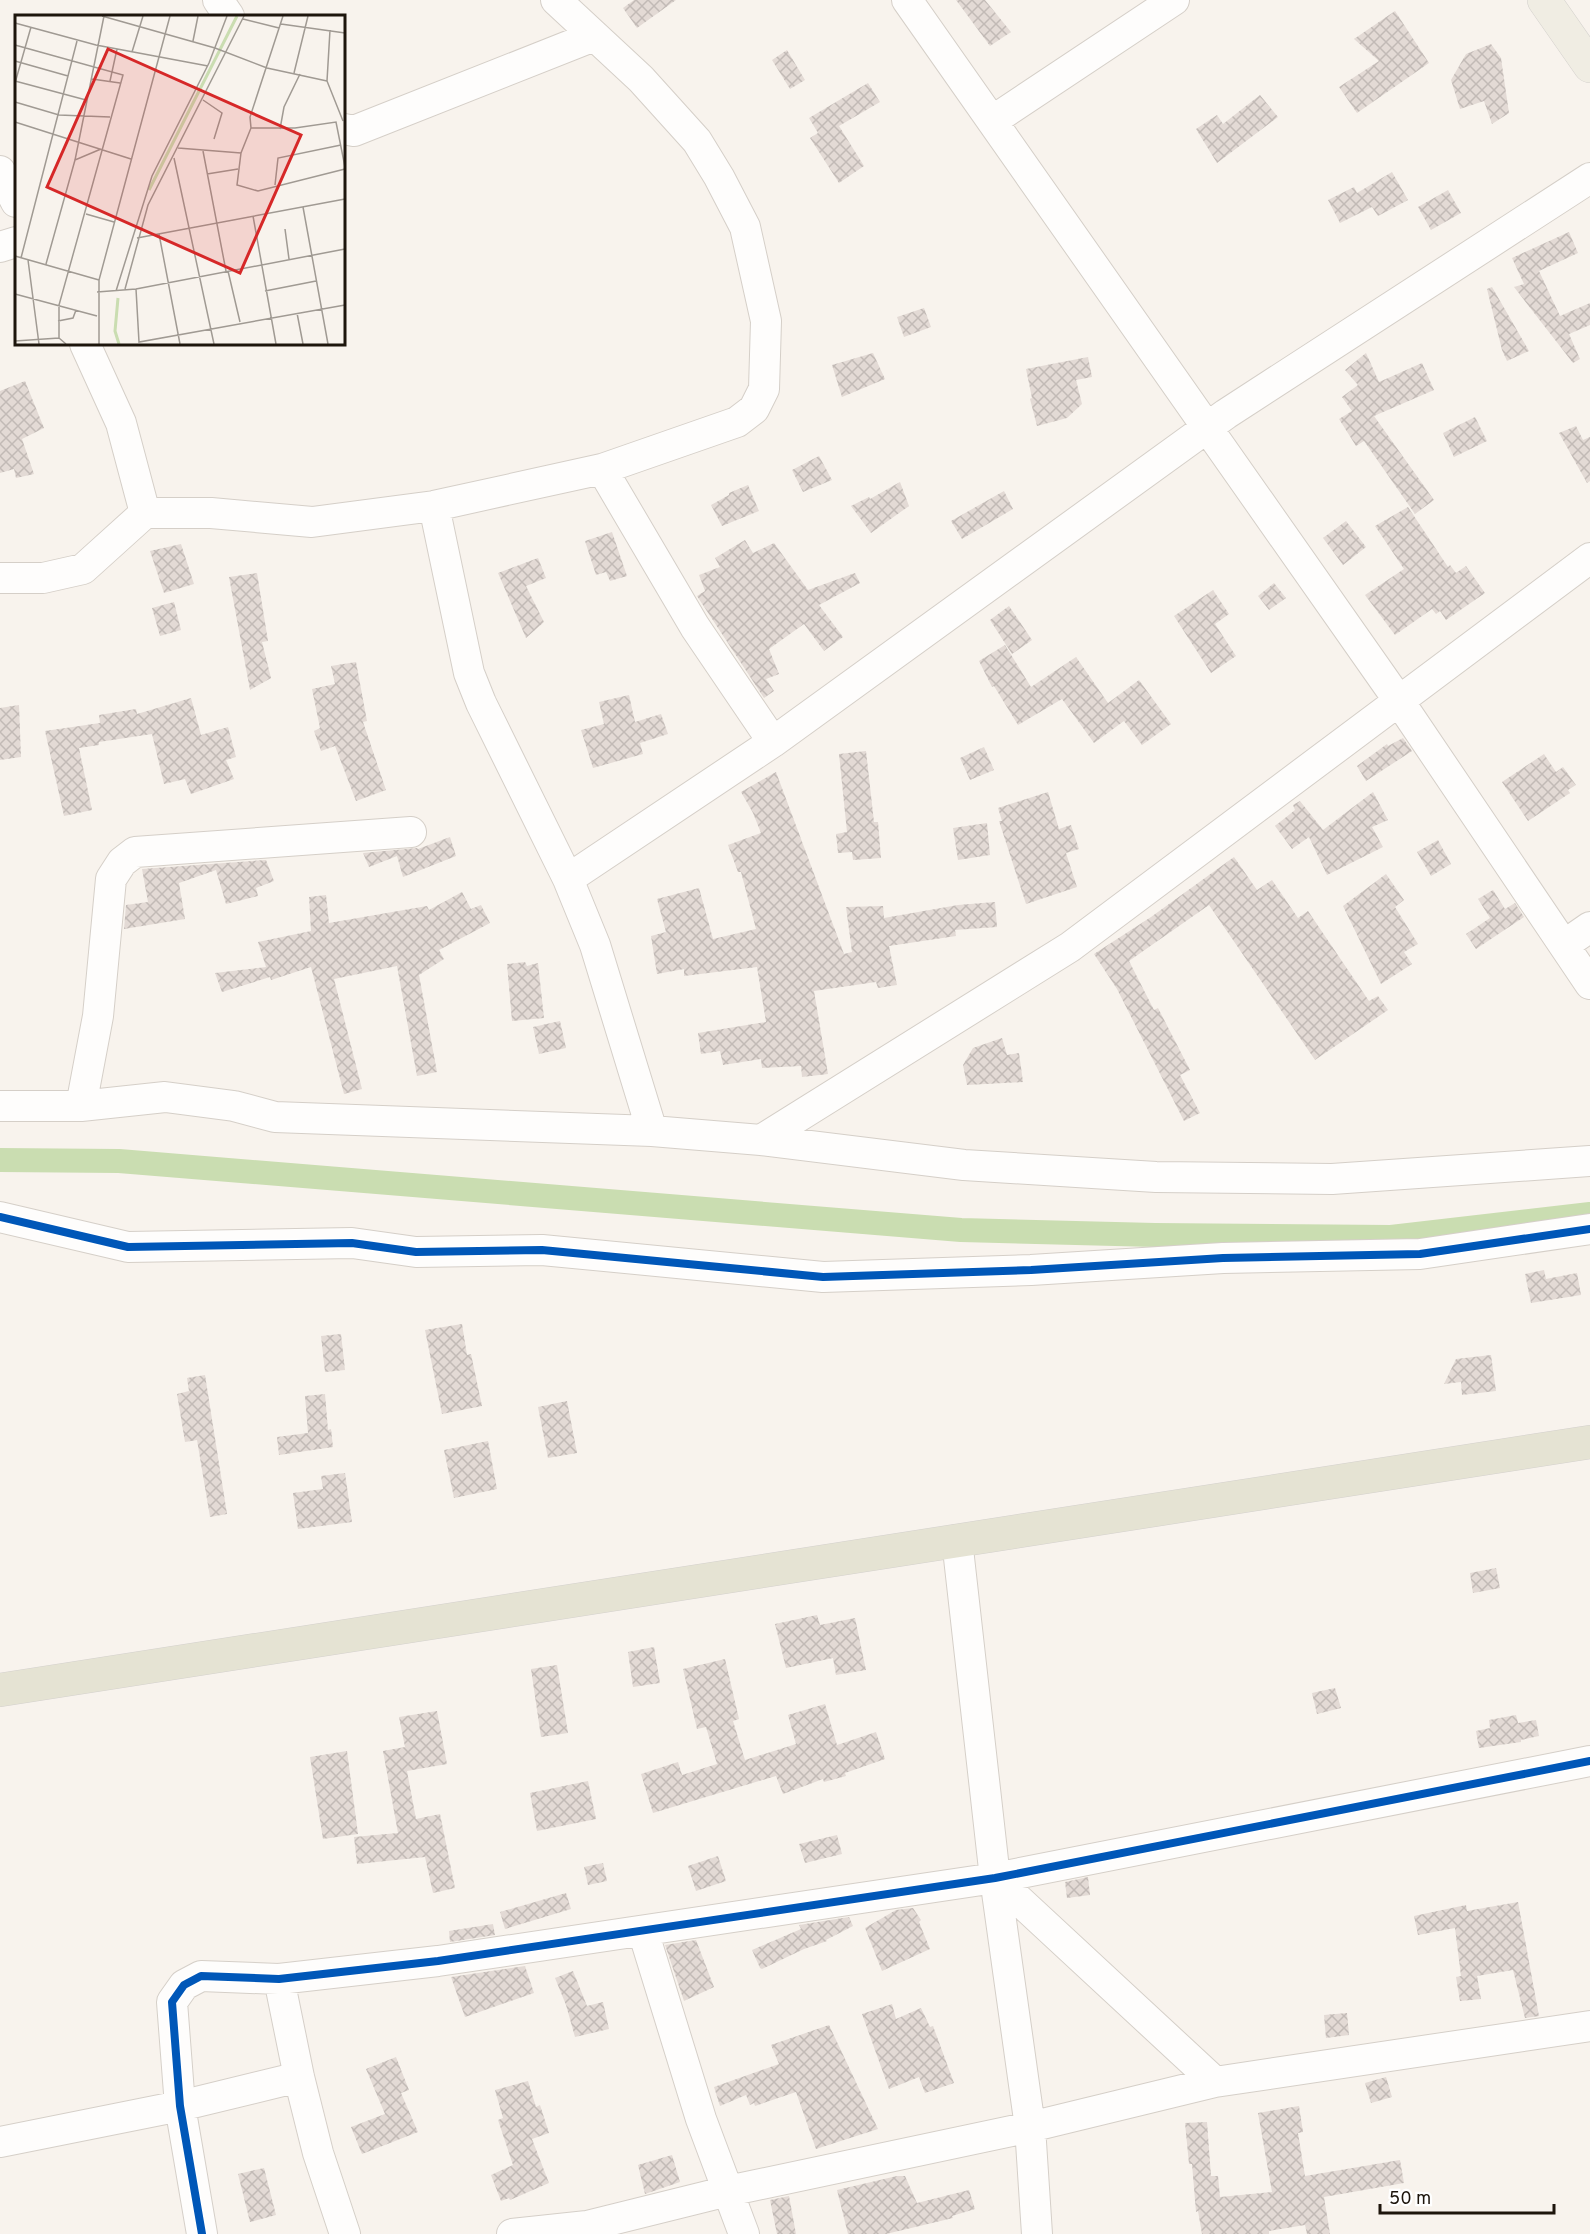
<svg xmlns="http://www.w3.org/2000/svg" width="1590" height="2234" viewBox="0 0 1590 2234" font-family="Overpass,sans-serif">
<defs>
<pattern id="building-cross-hatch" width="8" height="8" patternUnits="userSpaceOnUse" patternTransform="scale(1.5)"><rect width="8" height="8" fill="#e3dad5"/><path d="M0 0l8 8M0 8l8-8" fill="none" stroke="#c2bab6"/></pattern>
</defs>
<rect width="100%" height="100%" fill="#f8f3ed"/>
<g fill="none" stroke-linecap="round" stroke-linejoin="round">
<!-- canal -->
<path stroke="#caddb1" stroke-width="24" d="M0 1160 119 1161 961 1230 1155 1235 1391 1237 1590 1214"/>
</g>
<!-- building -->
<path fill="url(#building-cross-hatch)" d="M634 0H676L637 28 623 8Z
M956 0H985L1011 32 990 46Z
M1395 11 1429 63 1357 113 1339 87 1379 61 1354 39Z
M1491 44 1501 58 1509 113 1492 124 1484 101 1460 109 1451 80 1466 54Z
M787 50 805 80 790 89 772 60Z
M868 83 880 102 839 126 864 166 839 183 810 138 818 133 809 118Z
M1260 95 1278 117 1217 163 1196 129 1217 115 1223 124Z
M1392 172 1408 200 1378 216 1372 207 1340 223 1328 200 1354 187 1357 193Z
M1448 190 1461 213 1431 230 1418 207Z
M1569 232 1578 253 1539 271 1560 316 1590 303V325L1569 334 1580 359 1573 363 1514 287 1524 284 1512 258Z
M1492 287 1529 351 1507 361 1502 350 1487 289Z
M924 308 931 327 904 337 897 317Z
M873 353 885 379 842 397 832 365Z
M1366 353 1379 382 1422 363 1434 390 1374 416 1434 500 1415 514 1364 441 1356 446 1339 419 1352 411 1342 397 1358 385 1345 370Z
M1088 357 1092 377 1076 380 1082 404 1067 418 1037 426 1030 399 1032 398 1026 369Z
M25 381 44 428 22 439 34 474 16 478 14 469 0 473V391Z
M1475 417 1487 441 1454 457 1443 433Z
M1576 426 1583 440 1590 437V481L1587 483 1559 433Z
M819 456 832 480 803 492 792 470Z
M900 482 909 506 871 533 851 506 869 497 870 499Z
M748 485 759 511 722 526 711 505 729 495V493Z
M1004 491 1013 509 962 539 951 521Z
M1408 507 1448 567 1450 565 1456 573 1466 566 1485 593 1446 620 1440 611 1436 614 1432 609 1395 635 1365 595 1404 569 1375 526Z
M1346 521 1366 547 1343 565 1323 538Z
M612 532 627 576 610 581 606 572 596 575 585 541Z
M745 540 753 553 774 543 808 590 855 573 860 583 819 605 843 637 824 651 804 624 769 649 779 674 766 679 774 691 764 698 697 596 705 591 699 575 720 567 715 558Z
M181 544 194 584 164 593 150 551Z
M538 558 546 578 526 586 544 622 526 638 498 573Z
M257 573 268 641 262 642 271 678 250 690 229 577Z
M1274 583 1286 598 1269 610 1258 596Z
M1213 590 1229 614 1215 624 1236 656 1211 673 1174 616Z
M174 602 181 630 160 636 152 608Z
M1009 606 1032 640 1012 654 990 620Z
M1005 645 1031 687 1076 657 1108 703 1139 680 1171 724 1142 745 1124 721 1094 743 1062 699 1018 725 994 686 992 687 979 661Z
M356 662 367 721 363 722 386 790 356 801 335 746 321 751 314 731 320 728 312 689 335 684 331 666Z
M629 695 635 722 661 714 668 734 640 743 643 754 593 768 581 730 604 724 599 702Z
M191 698 201 735 228 727 236 757 226 760 234 779 191 794 185 779 164 784 152 734 99 742V745L79 748 92 810 64 816 45 731 100 723 99 715 136 709 137 714Z
M19 705 21 757 0 760V708Z
M1403 738 1412 751 1366 781 1357 766 1387 744 1388 746Z
M984 747 994 770 970 780 960 758Z
M866 751 874 822H878L881 858 853 860 852 852 838 853 836 834 847 832 839 754Z
M1544 754 1556 772 1563 767 1576 785 1568 790 1570 793 1528 821 1502 782Z
M776 772 844 954 852 952 846 907 883 906 884 918 958 905 995 902 997 927 955 930 956 936 889 946 897 985 878 988 876 982 814 991 828 1074 802 1077 801 1066 762 1068 761 1059 723 1065 720 1051 701 1054 698 1033 766 1022 757 967 684 976V969L657 974 651 936 666 932 657 899 699 888 713 939 756 929 741 872H738L728 845 761 833 753 813 741 792Z
M1048 792 1059 829 1071 825 1079 849 1066 853 1077 887 1026 904 999 821H1002L998 808Z
M1373 792 1388 820 1372 827 1383 847 1327 875 1309 837 1292 849 1275 826 1295 810 1293 805 1300 801 1323 830Z
M987 823 990 855 958 860 953 828Z
M450 837 456 856 403 877 397 856 369 867 363 853 417 848 418 849Z
M1438 840 1451 864 1431 876 1417 852Z
M1234 857 1257 890 1272 880 1298 918 1308 911 1369 1001 1378 996 1388 1010 1315 1060 1209 905 1129 961 1154 1010 1158 1008 1190 1070 1180 1075 1200 1113 1184 1121 1117 989 1094 954 1151 917Z
M266 860 274 881 256 888 258 896 226 904 216 870 179 883 185 919 124 929 126 905 148 902 142 869Z
M1386 874 1404 900 1395 907 1418 944 1404 952 1412 964 1381 984 1343 906Z
M1493 890 1505 909 1515 903 1524 917 1476 949 1466 934 1490 918 1478 899Z
M462 892 471 909 481 905 490 923 439 950 444 959 419 975 437 1072 417 1076 397 966 334 979 362 1089 344 1094 311 967 271 980 270 977 222 992 215 973 266 967 258 942 311 931 309 897 326 895 329 923 427 906 429 910Z
M525 962 527 966 538 963 544 1018 512 1021 507 964Z
M560 1021 566 1048 539 1054 533 1027Z
M1002 1038 1007 1055 1019 1053 1023 1082 967 1085 963 1065 973 1048Z
M1544 1270 1546 1279 1577 1273 1581 1295 1531 1303 1525 1274Z
M462 1324 467 1355 471 1354 482 1406 442 1414 425 1330Z
M341 1334 345 1370 325 1372 321 1336Z
M1491 1355 1496 1391 1462 1395 1461 1382 1444 1384 1456 1359Z
M205 1375 227 1514 210 1517 197 1440 185 1442 177 1394 189 1391 187 1378Z
M325 1394 328 1430 331 1429 333 1447 279 1455 277 1437 308 1433 305 1396Z
M567 1401 577 1453 548 1458 538 1407Z
M488 1441 497 1489 454 1498 444 1450Z
M345 1473 352 1522 298 1529 293 1493 323 1489 321 1476Z
M1496 1568 1500 1588 1473 1593 1470 1573Z
M817 1615 820 1625 855 1618 866 1670 836 1675 833 1658 786 1668 775 1624Z
M654 1647 660 1683 633 1687 628 1652Z
M725 1659 739 1719 733 1721 745 1760 796 1744 788 1715 825 1704 837 1745 876 1732 885 1759 845 1773 846 1776 824 1782 823 1779 783 1794 776 1776 653 1813 641 1774 678 1762 682 1775 717 1764 706 1727 697 1729 683 1669Z
M557 1665 568 1733 541 1737 531 1669Z
M1335 1688 1341 1708 1317 1714 1312 1693Z
M437 1711 447 1764 407 1771 416 1819 440 1814 455 1888 433 1893 425 1857 357 1864 354 1837 398 1833 383 1751 405 1747 399 1717Z
M1516 1715 1518 1723 1536 1720 1539 1736 1521 1740V1742L1479 1748 1476 1731 1490 1728 1489 1720Z
M347 1751 358 1834 323 1839 310 1757Z
M588 1781 596 1819 537 1831 530 1793Z
M837 1835 842 1854 805 1863 799 1844Z
M718 1856 726 1881 696 1891 688 1866Z
M603 1863 607 1881 588 1885 584 1867Z
M1088 1877 1090 1895 1067 1898 1065 1882Z
M566 1893 571 1909 505 1929 500 1912Z
M1518 1902 1539 2016 1525 2018 1513 1970 1477 1976 1481 1999 1460 2001 1456 1977 1461 1976 1455 1928 1418 1935 1414 1916 1466 1905 1467 1911Z
M913 1908 921 1920 919 1922 930 1949 882 1971 865 1928 896 1910Z
M849 1917 853 1926 826 1940 827 1941 804 1949 762 1969 760 1968 752 1950 801 1929 799 1925Z
M493 1924 495 1935 450 1942 449 1931Z
M696 1940 714 1987 684 2001 665 1945Z
M525 1966 534 1993 465 2017 451 1977Z
M573 1971 587 2006 603 2002 609 2029 575 2037 566 2005 555 1978Z
M892 2004 896 2019 921 2008 930 2027 933 2026 954 2083 925 2093 919 2077 889 2089 862 2014Z
M1347 2013 1349 2035 1326 2038 1324 2015Z
M829 2025 878 2129 816 2149 796 2092 755 2106 754 2103 750 2105 746 2095 720 2106 714 2087 779 2064 771 2045Z
M396 2057 409 2090 401 2093 418 2132 362 2154 351 2127 385 2114 366 2069Z
M1386 2077 1392 2097 1371 2103 1365 2083Z
M528 2081 536 2107 540 2105 549 2133 532 2139 549 2183 510 2200 509 2198 501 2201 491 2175 513 2165 498 2120 503 2118 495 2090Z
M1299 2106 1303 2132 1298 2133 1305 2176 1400 2160 1404 2183 1324 2197 1330 2234H1307L1305 2225 1269 2231V2234H1202L1198 2211 1196 2212 1192 2164H1189L1185 2123 1207 2122 1211 2176H1218L1220 2197 1272 2192 1258 2113Z
M672 2155 680 2182 645 2194 638 2165Z
M264 2168 276 2215 250 2222 238 2174Z
M897 2176H905L917 2203 969 2190 975 2209 952 2216 953 2218 886 2234H848L837 2190Z
M789 2196 796 2234H777L770 2200Z"/>
<g fill="none" stroke-linecap="round" stroke-linejoin="round">
<defs>
<path id="minor" d="M218 0 229 16
M907 0 1399 701 1590 984
M992 121 1174 0
M344 129 354 131 594 36
M0 171 16 202
M0 247 16 242
M85 344 121 423 145 513
M602 469 695 627 773 742
M434 506 469 673 481 703 568 879 595 945 652 1131
M0 578H43L83 569 145 513H211L312 522 434 506 602 469 737 422 754 409 764 389 766 321 745 227 719 177 697 141 641 79 556 0
M568 879 773 742 1226 414 1590 178
M1564 945 1590 927
M0 1106H81L165 1097 234 1106 275 1117 652 1131 761 1140 964 1165 1156 1177 1332 1179 1590 1161
M81 1106 98 1016 111 879 122 862 135 852 411 832
M761 1140 1070 947 1590 558
M0 1217 128 1247 352 1243 416 1252 542 1250 823 1277 1031 1270 1223 1258 1420 1254 1590 1229
M957 1540 995 1878 1030 2127 1037 2234
M643 1931 701 2119 744 2234
M279 1979 299 2077 318 2153 345 2234
M1215 2082 1590 2026
M0 2142 180 2106 299 2077
M202 2234 180 2106 172 2002 184 1985 201 1976 279 1979 438 1961 995 1878 1590 1761
M512 2234 587 2226 728 2191 1030 2127 1215 2082 995 1878"/>
<path id="major" d="M1544 0 1590 66"/>
<path id="highway" d="M0 1690 1590 1442"/>
</defs>
<!-- minor casing -->
<use href="#minor" stroke="#d5cfc8" stroke-width="32"/>
<!-- major casing -->
<use href="#major" stroke="#d4d1cd" stroke-width="34"/>
<!-- highway casing -->
<use href="#highway" stroke="#d4d1cd" stroke-width="34"/>
<!-- minor -->
<use href="#minor" stroke="#fefdfc" stroke-width="30"/>
<!-- major -->
<use href="#major" stroke="#f0ede3" stroke-width="33"/>
<!-- highway -->
<use href="#highway" stroke="#e5e3d3" stroke-width="33"/>
<defs>
<path id="cycleway" d="M0 1217 128 1247 352 1243 416 1252 542 1250 823 1277 1031 1270 1223 1258 1420 1254 1590 1229
M202 2234 180 2106 172 2002 184 1985 201 1976 279 1979 438 1961 995 1878 1590 1761"/>
</defs>
<!-- cycleway casing -->
<use href="#cycleway" stroke="#fff" stroke-width="11"/>
<!-- cycleway -->
<use href="#cycleway" stroke="#0057b8" stroke-width="8"/>
</g>
<!-- overview -->
<g transform="translate(15 15)">
<rect width="330" height="330" fill="#f8f3ed"/>
<path fill="none" stroke="#caddb1" stroke-width="3" d="M134 175 222 1M103 283 100 316 104 329"/>
<path fill="none" stroke="#a09a93" stroke-width="1.5" d="M87 1 200 33 252 53 312 66M268 1 235 102 236 113 226 138 222 170 243 176 330 154M228 4 264 13M0 8 81 30 193 51M266 9 330 18M315 15 312 66 328 106M178 26 183 1M0 30 108 60 44 290V323L51 329M117 37 128 1M0 46 53 61M279 58 293 1M77 64 105 68M0 66 71 85M95 66 102 34M0 68 16 12M188 85 207 98 199 124M0 87 44 100 95 102M0 107 116 144M236 113H280L321 107 330 152M265 114 269 92 285 59M163 133 226 138M86 134 60 145 89 1M188 136 211 256M159 143 199 329M192 159 223 154M260 170 263 143 326 130M288 192 313 329M71 199 99 207M238 201 261 329M270 214 274 244M144 219 165 329M122 223 330 184M0 241 84 265M6 243 62 26M13 245 24 329M31 249 60 145M213 256 225 307M110 274 133 190 229 1M121 274 124 327 330 290M101 276 137 161 194 48 212 1M250 276 301 266M82 277 121 274 330 234M0 279 82 301M282 298 288 329M43 306 58 303 61 295M0 326 44 323M84 329V265L155 1"/>
<path fill="#d62828" fill-opacity="0.15" stroke="#d62828" stroke-width="3" d="M93 34 286 120 225 258 32 172Z"/>
<rect width="330" height="330" fill="none" stroke="#1d150c" stroke-width="3"/>
</g>
<!-- scale -->
<path d="M1380 2204v9h174v-9" fill="none" stroke="#1d150c" stroke-width="3"/>
<text x="1389" y="2204" font-size="18" fill="#1d150c" stroke="#ffffff" stroke-width="4.5" paint-order="stroke">50 m</text>
</svg>
